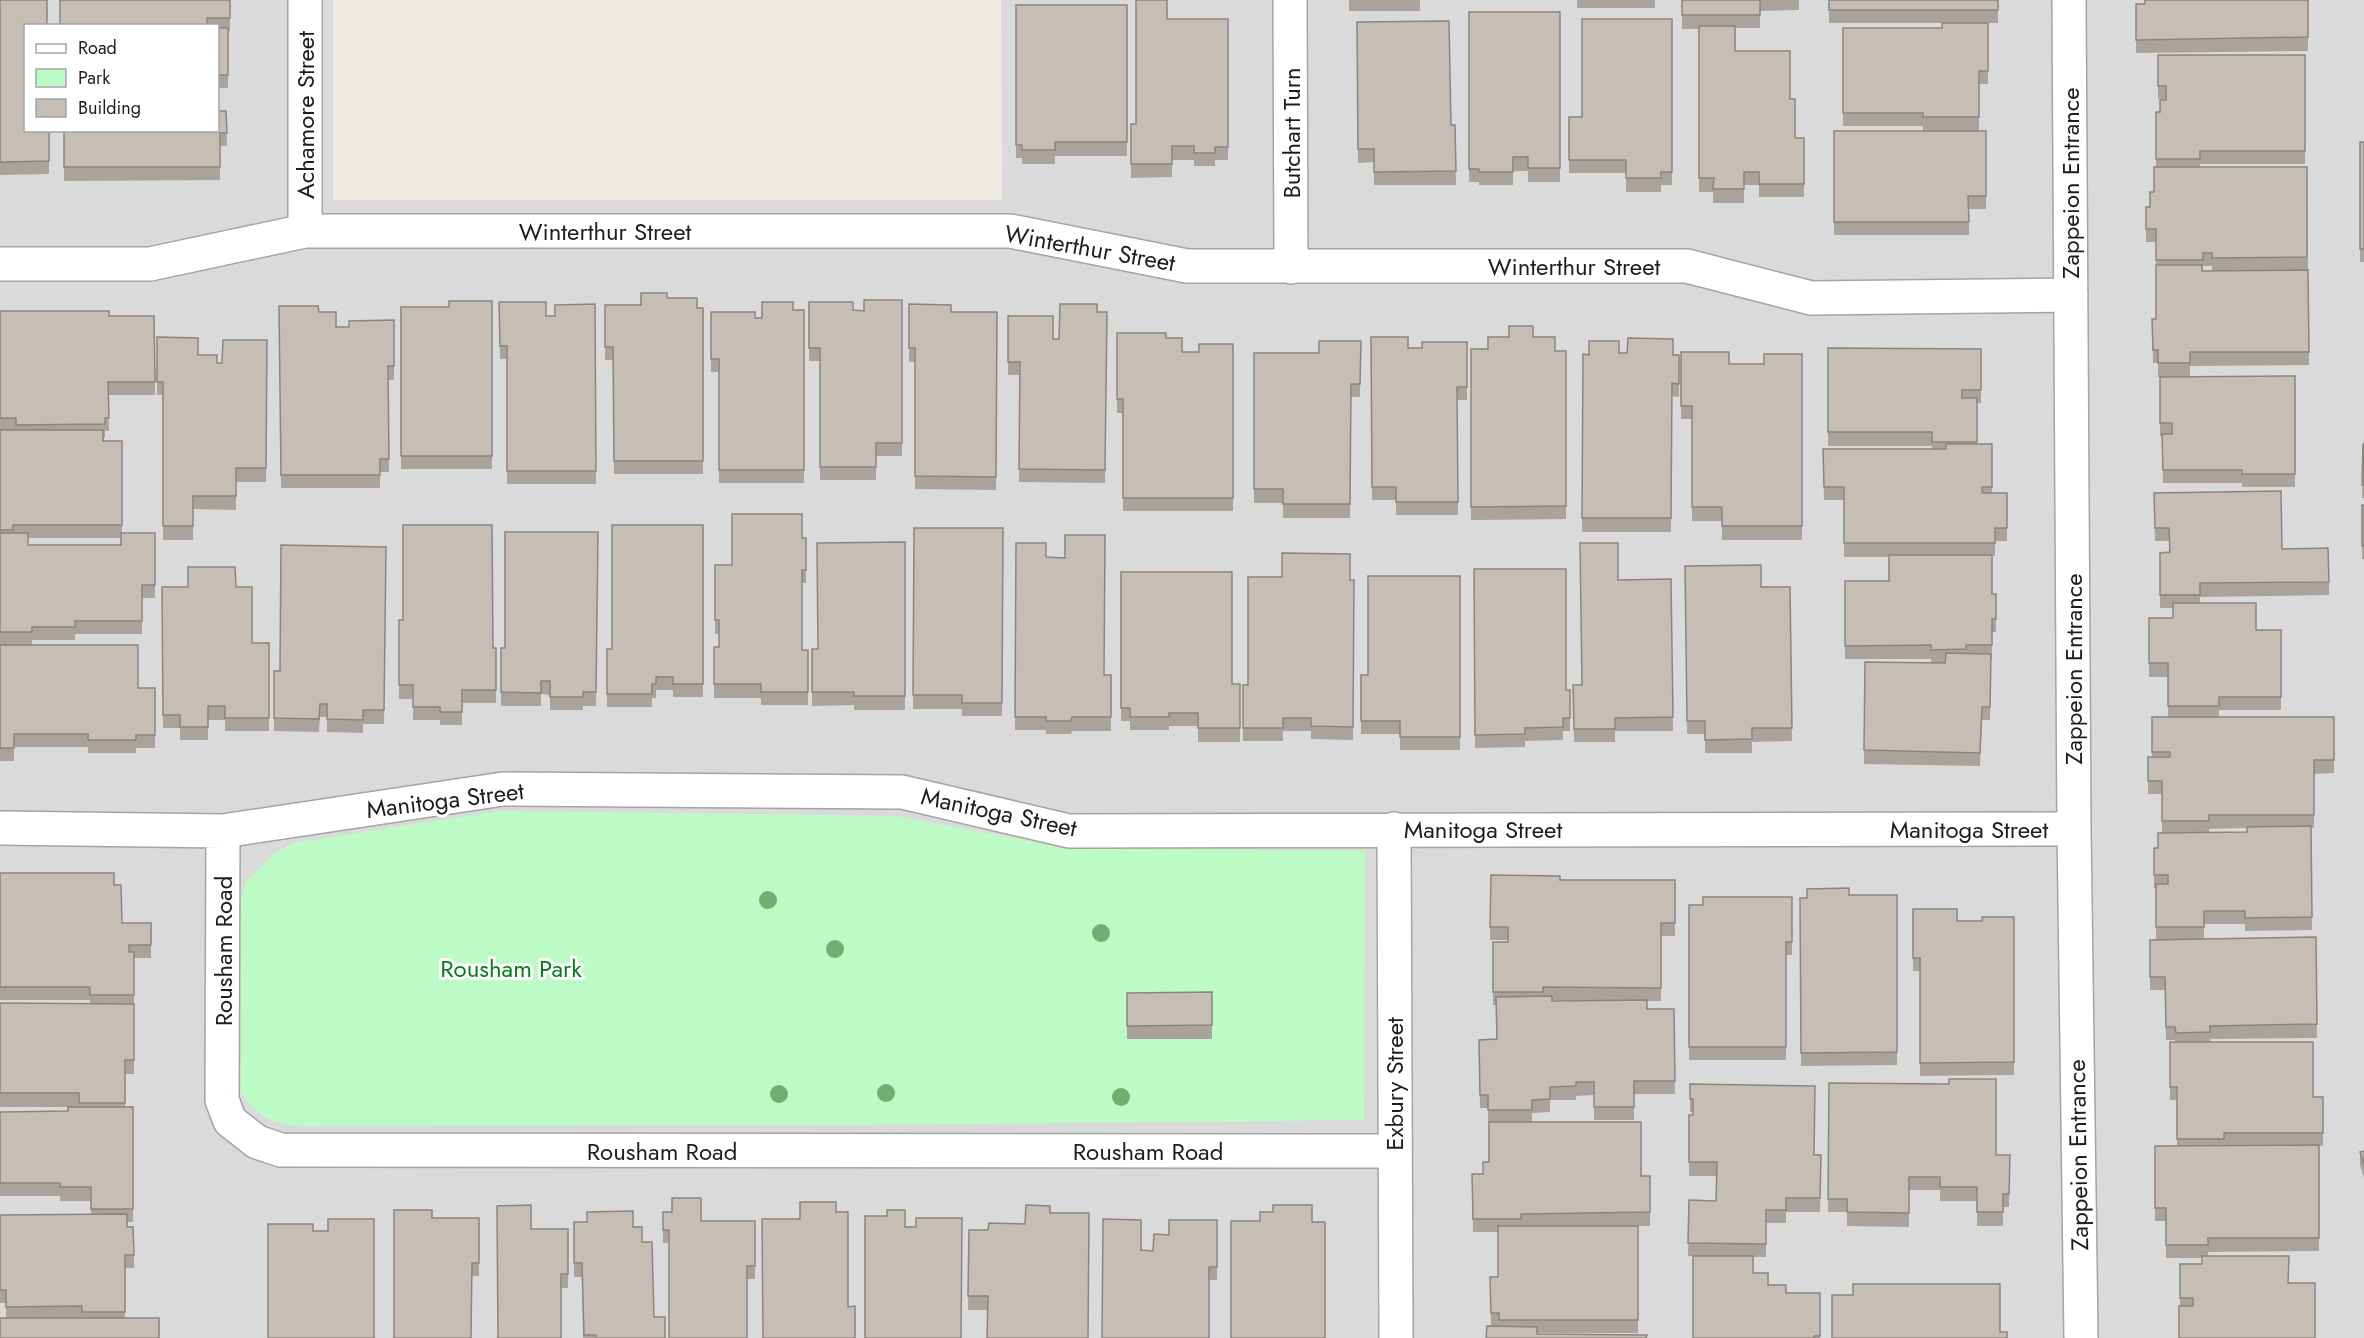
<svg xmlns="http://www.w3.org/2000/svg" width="2364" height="1338" viewBox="0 0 2364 1338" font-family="Jost,sans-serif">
<rect width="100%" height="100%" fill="#efebe2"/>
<!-- residential -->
<path fill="#dbdada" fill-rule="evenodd" d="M0 0H333V200H1002L1001 0H2364V1338H0ZM26 26H218V130H26Z"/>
<!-- park -->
<path fill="#bcfbc5" d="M499 811 896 816 1062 847 1365 851 1364 1120 856 1125 298 1126C271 1123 255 1115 241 1092L240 906 245 883 275 853 293 843Z"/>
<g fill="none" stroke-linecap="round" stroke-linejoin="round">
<defs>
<path id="minor" d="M305 0V231
M1290 0 1291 267
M2069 0 2074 829 2081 1338
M0 264H150L305 231H1010L1187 266H1687L1811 298 2071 295
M0 828 223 831 503 789 902 792 1069 831 2074 829
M1394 829 1396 1338
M223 831 222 1100 230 1121 257 1142 281 1150 1394 1151"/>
</defs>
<!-- minor casing -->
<use href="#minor" stroke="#a4a4a4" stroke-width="36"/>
<!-- minor -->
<use href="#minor" stroke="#fff" stroke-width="33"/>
</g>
<!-- trees -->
<g fill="#6fb072">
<circle cx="768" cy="900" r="9"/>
<circle cx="1101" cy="933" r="9"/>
<circle cx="835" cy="949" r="9"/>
<circle cx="886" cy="1093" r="9"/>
<circle cx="779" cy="1094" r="9"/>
<circle cx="1121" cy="1097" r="9"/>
</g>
<!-- wall -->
<path fill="#aaa39c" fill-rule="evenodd" d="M0 0 49 130V174L0 175Z
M230 0V31H228V88H218V26H60Z
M1349 0H1420V11H1349Z
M1577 0H1655V8H1577Z
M1682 0H1799V10L1760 11V28H1735V51L1790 99 1795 138H1804V197H1759V185H1744V203H1713V192H1699V29H1682Z
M1829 0H1998V23H1829Z
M2308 0V51L2136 53V4Z
M1016 5H1127V156H1055V164H1022V158H1016Z
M1469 12H1560V182H1528V171H1513V185H1479V182H1469Z
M1167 19H1228V160H1215V166H1194V160H1172V177L1131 178V124H1136Z
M1672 19V185H1661V192H1626V173H1569V117H1582Z
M1357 22 1451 125H1455L1456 185H1374V162L1358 163Z
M1988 23V84H1979V131H1923V126H1843V28H1942Z
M2158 55H2305V164H2200V167H2307L2309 365 2190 366V377H2158V363H2153L2152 319H2156V242H2146V207H2150L2154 192 2156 167V112H2160L2166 100V99H2158ZM2203 266H2212V271H2203Z
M226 111 227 146H220V180L64 181V130Z
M1834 131H1986V209H1969V235H1834Z
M2360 142H2364V262H2360Z
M667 298 697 308H703V474H614L613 360H605V305H641Z
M902 300V456H876V480H820V361H809V302L853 310 864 311Z
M492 301V469H401V307H449Z
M499 302 546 316H555L595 304 596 484H507V359H500Z
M909 304 951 312H997L996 490 915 489V362H909Z
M279 306 319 312 336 327H349L394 320V380H388L389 472H380V488H281Z
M793 310H804V483H719V372H711V312L762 318Z
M0 311 109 316H154L155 395H108L109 431H105V438H103V441H122V533H155V598H142V634H75V640H32V645H0ZM28 538H121V545H28Z
M1097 312H1107L1105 483 1019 482 1020 375H1008V316L1053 339H1059Z
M1117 333 1166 338 1182 352H1199L1233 344V511H1123V413H1117Z
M157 337 217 363H222L267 340 266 482H236V510L193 509V540H163V395H157Z
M1371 337 1408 348H1422L1467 342V400H1457L1458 515H1396V500H1372Z
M1533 337 1555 351H1566V519L1471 520V349H1488Z
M1361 341 1360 397H1351L1350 518H1283V503H1254V353H1319Z
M1828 348 1981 349V403H1977V444H1992V493H2007V541H1995V556H1992V594H1996V632H1992V659H1991L1990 720H1982L1980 766 1864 764 1865 662 1931 663V659H1845V581H1889V557H1844V500H1824L1823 449H1932V446H1828Z
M1681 352 1729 364H1764L1802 354V540H1722V521H1692V419H1681Z
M1583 354 1679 355V397L1672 396 1671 532H1582Z
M2295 376V487H2242V483H2163L2162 436H2160V377Z
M2363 444H2364V498H2362Z
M2154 493 2282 549 2329 582V595L2200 597V603L2256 630H2281V710H2219V717H2334V773L2314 774V828H2311L2312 930 2245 931V924H2204V939L2316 937 2317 1038 2210 1039V1042L2313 1097H2323V1146H2319V1251L2208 1252V1256L2288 1283 2315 1338 2180 1306V1264H2202V1258H2166V1221H2155V1146H2177V1100H2170V1042H2175V1040H2166L2165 990H2150V940H2156V888H2154V848H2158V833H2162V794H2148V757H2152V717H2168V677H2149V618H2173V608H2160V553L2169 552V541H2155ZM2247 828V832H2209V829Z
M2362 505H2364V559H2362Z
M703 525V697H673V690H656V698H652V707H607V649H612Z
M914 528H1003L1002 716H962V709H913Z
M598 532 596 706H583V710H550V695L541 694V706H501V648H505Z
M802 538H806V583H802V650H808V705H761V698H714V647H719V634H715V565H732Z
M905 542V710H854V705L812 706V649H818Z
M1016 543 1046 557 1104 675H1111V731H1072L1071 734H1046V730H1015Z
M386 547 384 724H363V733L327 732V717H320L319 732 274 731V671H280Z
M1685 566 1761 587H1790L1792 741 1752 742V753H1705V734H1687Z
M1474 569 1566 690H1570V731H1563V740L1525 741V747L1475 748Z
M1121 572 1232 684H1240V742H1198V726H1169V730H1130V721H1121Z
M1460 576V750H1400V734H1361V675H1368Z
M1671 579 1673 731H1615V742H1574L1573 685H1581L1618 580Z
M1350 580H1354L1353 740 1311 739V731H1283V741H1243V685H1248Z
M162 587H236L252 643H269V731H225V720H208V740H180V728H163Z
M399 620 493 648H496V703H462V725H440V720H413V699H399Z
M0 645 138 688H155V748H136V753H88V747H14V761H0Z
M0 873 114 885 122 923H151V958H134V1074H125V1107H133V1222H127V1227L134 1255V1268H125V1318H6V1303H0V1215L91 1214V1201H60V1196H0V1112L68 1111 79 1107H0V1003L90 1004V1000H0Z
M1491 875 1560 880H1675V936H1661V1001H1647V1009H1674L1675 1094H1634V1120H1594V1095L1576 1096V1100H1550V1112L1532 1113V1122L1641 1176H1650V1226H1638V1333H1537L1486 1338 1491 1326 1490 1290 1498 1277V1232H1473L1472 1174H1483V1162H1489V1123H1488V1108H1480L1479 1040 1496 1039V1005H1493V942H1508V940H1490ZM1552 1000 1604 1001H1552Z
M1849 895H1897V1065L1801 1066 1800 898Z
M1792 897V955H1786V1060H1689V905H1703Z
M1913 909 1957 921H1982L2014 917V1075L1920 1076V971H1913Z
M1212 992V1039H1127V993Z
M1829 1083 1996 1155H2010L2009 1207H2003V1226H1977V1201H1940V1190H1909V1227L1847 1226V1212H1828Z
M1690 1084 1815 1155H1821L1820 1212H1786V1223H1766V1257H1753V1273L1768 1285 1786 1293H1820V1338H1693V1256H1688L1689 1200 1716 1201 1717 1176H1689V1115H1693V1112H1690Z
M2364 1151V1178L2360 1165V1152Z
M1050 1206 987 1310H968L969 1230H988L1025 1224Z
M663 1212 701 1221H755V1279H747L669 1243H663Z
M432 1218H479V1276H472Z
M1217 1220V1280H1209L1102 1338 1141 1250 1153 1251 1169 1235Z
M574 1222 633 1227 642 1242 654 1317 665 1338H583L582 1277H574Z
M531 1229H568V1288H561L497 1338Z"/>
<!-- building -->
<path fill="#c6beb5" stroke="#8b857f" stroke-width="1.5" d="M0 0H47V26H26V130H49V161L0 162Z
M60 0H230V18H207V26H60Z
M1136 0H1167V19H1228V147H1215V153H1194V146H1172V164H1131V124H1136Z
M1682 0H1760V15H1682Z
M1829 0H1998V10H1829Z
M2145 0H2308V37L2136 40V4H2145Z
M1016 5H1127V142H1055V150H1022V145H1016Z
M1469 12H1560V168H1528V157H1513V172H1479V169H1469Z
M1582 19H1672V172H1661V178H1626V160H1569V117H1582Z
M1449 21 1451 125H1455L1456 171 1374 172V149H1358L1357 22Z
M1942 23H1988V71H1979V117H1923V113H1843V28H1942Z
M1699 26H1735V51H1790V99H1795V138H1804V184H1759V172H1744V189H1713L1714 178H1699Z
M218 28H228V75H218Z
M2158 55H2305V151H2200V159H2156V112H2160V100H2166V86H2158Z
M218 111H226L227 133H220V167H64V130H218Z
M1834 131H1986V196H1968L1969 222H1834Z
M2360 142H2364V249H2360Z
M2154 167H2307V257L2212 258V253H2203V260H2156V229H2146V207H2150V192H2154Z
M2156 265H2202V271L2308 270 2309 352H2190V363H2158V350H2153L2152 319H2156Z
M641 293H667V298H697V308H703V461H614L613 347H605V305H641Z
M864 300H902V443H876V467H820V348H809V302H853V310L864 311Z
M449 301H492V456H401V307H449Z
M499 302H546V316H555V305L595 304 596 471H507V346H500Z
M762 302H793V310H804V470H719V359H711V312H755V318H762Z
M909 304 951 305V312H997L996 477 915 476V348H909Z
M1060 304H1097V312H1107L1105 470 1019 469 1020 362H1008V316H1053V339H1059Z
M279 306H318L319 312H336V327H349V321L394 320V366H388L389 459H380V475H281Z
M0 311H109V316H154L155 382H108L109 418H105V424L16 425V418H0Z
M1509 326H1533V337H1555V351H1566V506L1471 507V349H1488V337H1509Z
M1117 333H1166V338H1182V352H1199V344H1233V498H1123V399H1117Z
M157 337 198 338V355H217V363H222L223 340H267L266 468H236V496H193V526H163V382H157Z
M1371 337H1408V348H1422V342H1467V387H1457L1458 502H1396V487H1372Z
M1628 338 1673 339V355H1679V384L1672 383 1671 518H1582L1583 354 1589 355V341H1619V353H1627Z
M1319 341H1361L1360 384H1351L1350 504H1283V489H1254V353H1319Z
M1828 348 1981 349V390H1962V398H1977V442H1932V432H1828Z
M1681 352H1729V364H1764V354H1802V526H1722V507H1692V406H1681Z
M2295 376V474H2242V470H2163L2162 434H2172V423H2160V377Z
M0 430H103V441H122V525H13V530H0Z
M1946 444H1992V487H1982V493H2007V528H1995V543H1844V487H1824L1823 449H1946Z
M2363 444H2364V485H2362Z
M2281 491 2282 549 2328 548 2329 582 2200 583V595H2160V553L2170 552 2169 528H2155L2154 493Z
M2362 505H2364V546H2362Z
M732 514H802V538H806V570H802V650H808V692H761V684H714V647H719V620H715V565H732Z
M403 525H492L493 648H496V690H462V712H440V707H413V685H399V620H403Z
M612 525H703V684H673V677H656V684H652V694H607V649H612Z
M914 528H1003L1002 703H962V695H913Z
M505 532H598L596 692H583V697H550V681H541V693L501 692V648H505Z
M0 533H28V545H121V533H155V585H142V621H75V627H32V632H0Z
M1065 535H1105L1104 675H1111V717H1072L1071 721H1046V717H1015L1016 543H1046V557L1065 558Z
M905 542V696H854V692H812V649H818L817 543Z
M1580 543H1618V580L1671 579 1673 717 1615 718V729H1574L1573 685H1582Z
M281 545 386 547 384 710H363V720L327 719V704H320L319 719 274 718V671H280Z
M1282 553 1350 554V580H1354L1353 727 1311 726V718H1283V728H1243V685H1248V577H1282Z
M1889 555H1992V594H1996V619H1992V645H1966V649L1931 650V645L1845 646V581H1889Z
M1761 565V587H1790L1792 728H1752V739L1705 740V721H1687L1685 566Z
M188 567H235L236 587H252V643H269V718H225V706H208V727H180V715H163L162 587H188Z
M1474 569H1566V690H1570V718H1563V727L1525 728V734L1475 735Z
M1121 572H1232V684H1240V728H1198V713H1169V717H1130V708H1121Z
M1368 576H1460V737H1400V721H1361V675H1368Z
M2173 603H2256V630H2281V697H2219V706H2168V663H2149V618H2173Z
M0 645H138V688H155V735H136V740H88V734H14V748H0Z
M1946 653 1991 654 1990 707H1982L1980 753 1864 750 1865 662 1945 663Z
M2152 717H2334V760H2314V815H2209V821H2162V781H2148V757H2170V752H2152Z
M2311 826 2312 917 2245 918V911H2204V927H2156V884H2168V875H2154V848H2158V833L2247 832V827Z
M0 873H114V885H121L122 923H151V945H129V952H134V995H90V987H0Z
M1491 875 1560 876V880H1675V923H1661V988L1543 987V992H1493V942H1508V927H1490Z
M1849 888V895H1897V1052L1801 1053 1800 898H1807V889Z
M1703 897H1792V942H1786V1047H1689V905H1703Z
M1913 909H1957V921H1982V917H2014V1062L1920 1063V958H1913Z
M2316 937 2317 1024 2210 1026V1032L2176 1033 2175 1027H2166L2165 977H2150V940Z
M1212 992V1025L1127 1026V993Z
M1552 996V1001L1647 1000V1009H1674L1675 1081H1634V1107H1594V1082H1576V1086L1550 1087V1099L1532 1100V1110H1488V1095H1480L1479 1040 1497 1039 1496 997Z
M0 1003 134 1004V1060H125V1103H79V1093H0Z
M2170 1042H2313V1097H2323V1133H2224V1139H2177V1087H2170Z
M1949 1079H1996V1155H2010L2009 1194H2003V1212H1977V1187H1940V1177H1909V1213L1847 1212V1199H1828L1829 1083 1949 1084Z
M1690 1084 1815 1086 1814 1155H1821L1820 1198H1786V1210H1766V1244L1688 1243 1689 1200 1716 1201 1717 1162H1689V1115H1693V1099H1690Z
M68 1107H133V1209H91V1187H60V1183H0V1112L68 1111Z
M1489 1122H1641V1176H1650V1212L1521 1214V1219H1473L1472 1174H1483V1162H1489Z
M2319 1145V1238H2208V1245H2166V1208H2155V1146Z
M2364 1151V1165L2360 1152Z
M672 1198H701V1221H755V1266H747V1338H669V1230H663V1212H672Z
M800 1202H836V1212H848V1307L855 1306V1338H763L762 1219H800Z
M531 1205V1229H568V1274H561V1338H498L497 1206Z
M1026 1205 1050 1206V1213H1089L1088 1338H987L988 1296H968L969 1230H988L989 1223 1025 1224Z
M1273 1205H1312V1222H1325V1338H1231V1221H1260V1212H1273Z
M394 1210H432V1218H479V1263H472L471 1338H394Z
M887 1210H905V1227H916V1218H962L961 1338H865V1216H887Z
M633 1211V1227H642V1242H652L654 1317H665V1338H596V1335H584L582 1263H574V1222H587V1212Z
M127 1214V1227H133L134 1255H125V1312H82V1306L6 1307V1290H0V1215Z
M328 1219H374V1338H268V1224H313V1231H328Z
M1103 1219 1141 1220V1250L1153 1251 1154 1234 1169 1235V1220H1217V1267H1209V1338H1102Z
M1498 1226H1638V1320H1499V1313H1491L1490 1277H1498Z
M1693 1256H1753V1273H1768V1285H1786V1293H1820V1336H1814V1338H1693Z
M2202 1256H2289L2288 1283H2315V1338H2179V1306H2193V1298H2180V1264H2202Z
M1853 1284H2000V1332H2007V1338H1832V1295H1853Z
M0 1318H159V1338H0Z
M1487 1326 1537 1327V1334L1647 1335 1646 1338H1486Z"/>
<g text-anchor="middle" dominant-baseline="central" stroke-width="6" stroke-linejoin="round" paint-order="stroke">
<!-- street labels -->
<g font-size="24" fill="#1d1d1d" stroke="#fff">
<text transform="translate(305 115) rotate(-90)">Achamore Street</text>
<text transform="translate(1291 133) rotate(-90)">Butchart Turn</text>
<text transform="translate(2070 183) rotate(-90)">Zappeion Entrance</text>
<text x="605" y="231">Winterthur Street</text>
<text transform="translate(1090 248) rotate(10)">Winterthur Street</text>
<text x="1574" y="266">Winterthur Street</text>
<text transform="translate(2073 669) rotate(-90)">Zappeion Entrance</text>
<text transform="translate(445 800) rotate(-7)">Manitoga Street</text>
<text transform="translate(999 812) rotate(12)">Manitoga Street</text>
<text x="1483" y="829">Manitoga Street</text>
<text x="1969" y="829">Manitoga Street</text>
<text transform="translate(223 951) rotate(-90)">Rousham Road</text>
<text transform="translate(1394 1084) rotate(-90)">Exbury Street</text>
<text x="662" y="1151">Rousham Road</text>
<text x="1148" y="1151">Rousham Road</text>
<text transform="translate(2078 1155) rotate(-91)">Zappeion Entrance</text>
</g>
<!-- park labels -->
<g font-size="24" fill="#077f17" stroke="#fff">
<text x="511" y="968">Rousham Park</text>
</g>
</g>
<!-- legend -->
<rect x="24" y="24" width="195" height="108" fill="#ffffff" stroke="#a5a5a5" stroke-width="1.5"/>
<rect x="36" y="44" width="30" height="9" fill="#ffffff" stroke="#a5a5a5" stroke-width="1.5"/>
<text x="78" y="54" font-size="18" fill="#1d1d1d">Road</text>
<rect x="36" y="69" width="30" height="18" fill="#bcfbc5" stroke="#a5a5a5" stroke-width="1.5"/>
<text x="78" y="84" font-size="18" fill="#1d1d1d">Park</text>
<rect x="36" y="99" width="30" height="18" fill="#c6beb5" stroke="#a5a5a5" stroke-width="1.5"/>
<text x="78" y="114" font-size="18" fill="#1d1d1d">Building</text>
</svg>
